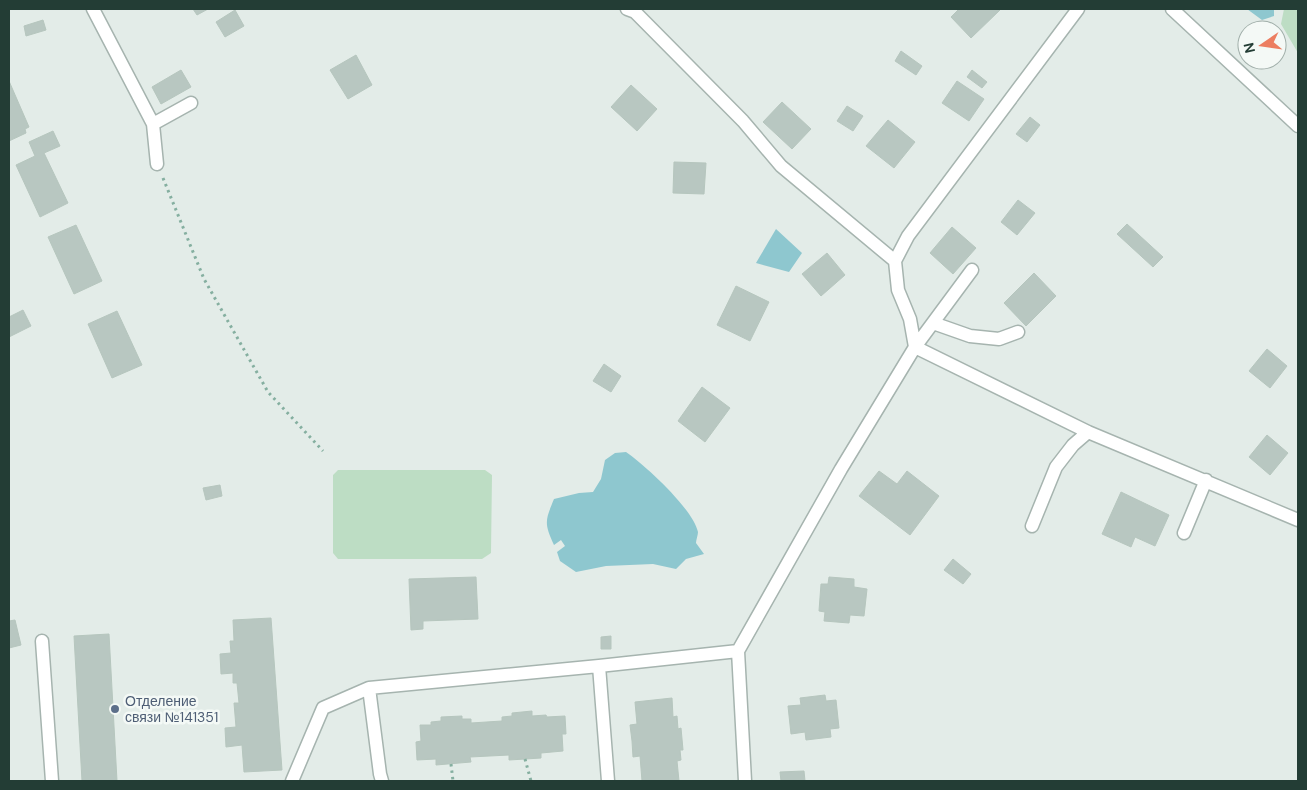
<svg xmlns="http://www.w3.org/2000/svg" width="1307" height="790" viewBox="0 0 1307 790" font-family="'DM Sans',sans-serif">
<rect width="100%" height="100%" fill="#e3ece8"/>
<!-- green -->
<path fill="#bdddc4" d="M1284 9H1298V53L1281 24Z
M338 470H485L492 475 491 553 482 559H338L333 553V475Z"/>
<!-- water -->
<path fill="#8ec7cf" d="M1247 9H1274V16L1262 20Z
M776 229 802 253 789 272 756 263Z
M626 452C645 465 693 509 698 532 698 535 696 540 696 543L704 554 686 559 676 569 653 564 606 566 576 572 560 561 557 552 565 546 561 540 554 545C544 523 545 521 554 499L579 493 593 492 601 479 605 460 615 453Z"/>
<!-- building -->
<path fill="#b8c7c1" stroke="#b6c6be" d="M193 9H208L197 15Z
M959 9H998L1000 10 971 38 951 17Z
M235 10 244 26 225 37 216 22Z
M43 20 46 30 26 36 24 26Z
M901 51 922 66 916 75 895 61Z
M356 55 372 85 348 99 330 70Z
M181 70 191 87 161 104 152 87Z
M972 70 987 82 982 88 967 77Z
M9 81 29 127 25 129 26 133 9 141Z
M957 81 984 99 969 121 942 103Z
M631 85 657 109 637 131 611 107Z
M782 102 811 129 792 149 763 122Z
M847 106 863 116 853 131 837 121Z
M1030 117 1040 125 1027 142 1016 134Z
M888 120 915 142 894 168 866 146Z
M53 131 60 146 44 153 68 203 40 217 16 165 35 156 29 142Z
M674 162 706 163 704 194 673 193Z
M1018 200 1035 213 1017 235 1001 222Z
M1127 224 1163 257 1153 267 1117 234Z
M76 225 102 281 74 294 48 237Z
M952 227 976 248 953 274 930 253Z
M827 253 845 275 821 296 802 274Z
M1034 273 1056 296 1026 326 1004 303Z
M736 286 769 302 750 341 717 325Z
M23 310 31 326 9 337V317Z
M117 311 142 365 112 378 88 324Z
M1267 349 1287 366 1270 388 1249 371Z
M604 364 621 376 611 392 593 381Z
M702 387 730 408 705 442 678 421Z
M1267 435 1288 453 1270 475 1249 457Z
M879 471 897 484 907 471 939 496 910 535 859 496Z
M220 485 222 496 206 500 203 488Z
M1121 492 1169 515 1155 546 1135 537 1131 547 1102 534Z
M953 559 971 574 963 584 944 570Z
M476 577 478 619 423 621V629L411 630 409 579Z
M829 577 854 579V587L867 589 864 616 850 615 849 623 824 621 825 612 819 611 821 584H828Z
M271 618 282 770 244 772 242 745 226 747 225 728 236 727 234 703H239L237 683H233V673L221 674 220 654 231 653 230 641H234L233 620Z
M15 620 21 645 9 648V621Z
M109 634 117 781H82L74 636Z
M611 636V649H601V637Z
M825 695 826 701 836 700 839 728 830 729 831 737 806 740 805 732 791 734 788 706 801 705 800 698Z
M672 698 673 717 677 716 678 729 681 728 683 750H680L681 760 677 761 679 781H642L640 756 633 757 632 741 630 725 637 724 635 702Z
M532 711V716L546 715 547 717 565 716 566 734H562L563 751 541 753V758L509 760V755L470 757 471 762 436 765V759L417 760 416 742 421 741 420 725H431V722L441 721V717L462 716V719H471V723L502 721V717L512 716V713Z
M804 771 805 781H781L780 772Z"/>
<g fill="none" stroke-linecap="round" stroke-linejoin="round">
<defs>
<path id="service" d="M93 9 153 124 157 164
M627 9 635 12 743 121 781 166 895 261
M1172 9 1298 126
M153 124 191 103
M972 270 915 347 1088 432 1298 520
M933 323 970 336 999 339 1018 332
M1032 526 1056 467 1073 445 1088 432
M1184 533 1206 480
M42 641 52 781
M599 666 608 781
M369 688 380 774 382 781
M292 781 323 708 369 688 599 666 738 651
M745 781 738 651 841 469 915 347 910 319 898 290 895 261 908 236 1078 9"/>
</defs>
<!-- service casing -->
<use href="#service" stroke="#a6b4af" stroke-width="15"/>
<!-- path -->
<path stroke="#85afa0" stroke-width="3" stroke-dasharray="2.5 4" stroke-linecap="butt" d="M163 178 204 279 268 392 323 451
M525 759 531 781
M451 764 453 781"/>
<!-- service -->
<use href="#service" stroke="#fff" stroke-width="12"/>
</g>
<!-- markers -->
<circle fill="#5c6f8a" stroke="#f4f9f6" stroke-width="2" cx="115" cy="709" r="5"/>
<g text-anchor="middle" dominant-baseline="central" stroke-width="5" stroke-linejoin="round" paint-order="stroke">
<!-- service labels -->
<g font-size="14" fill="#4e5e75" stroke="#f4f9f6" text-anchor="start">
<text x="125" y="701">Отделение<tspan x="125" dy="16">связи №141351</tspan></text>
</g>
</g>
<!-- border -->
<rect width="1307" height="790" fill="none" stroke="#233d35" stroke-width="20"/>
<!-- north arrow -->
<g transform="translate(1262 45) rotate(257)"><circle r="24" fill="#f4f9f6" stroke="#a0aea9"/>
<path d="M0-4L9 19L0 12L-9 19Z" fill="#ec7e61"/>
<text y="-8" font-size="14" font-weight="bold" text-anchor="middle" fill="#233d35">N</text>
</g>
</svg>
